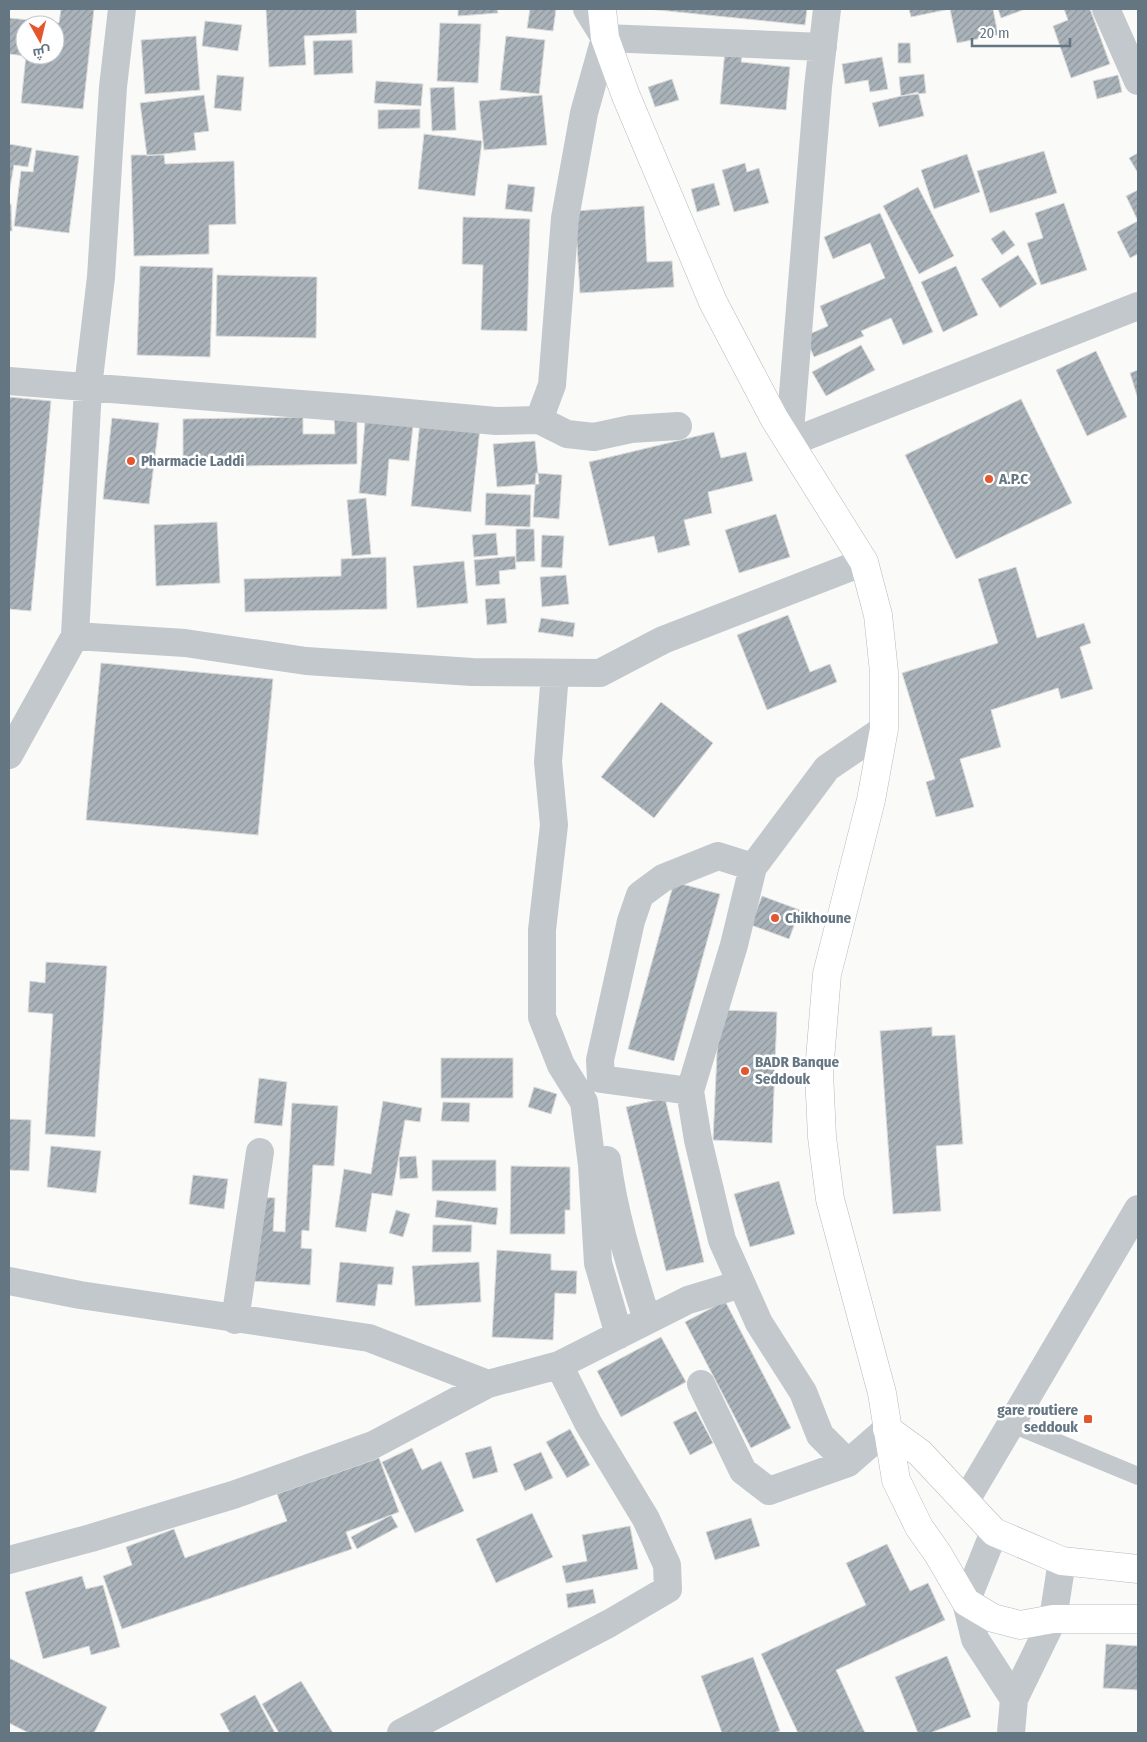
<svg xmlns="http://www.w3.org/2000/svg" width="1147" height="1742" viewBox="0 0 1147 1742" font-family="'Fira Sans Condensed',Cairo,sans-serif">
<defs>
<pattern id="building-hatch" width="6" height="6" patternUnits="userSpaceOnUse" patternTransform="scale(1.25)"><rect width="6" height="6" fill="#aab3b9"/><path d="M-1 1l2-2M0 6l6-6M5 7l2-2" fill="none" stroke="#8e969c"/></pattern>
</defs>
<rect width="100%" height="100%" fill="#fafaf8"/>
<!-- building -->
<path fill="url(#building-hatch)" stroke="#dcdcda" fill-rule="evenodd" d="M61 9H94L83 109 21 103 26 56 9 54V18L59 23ZM25 25H55V55H25Z
M266 9H356L357 33 304 36 306 65 269 67Z
M458 9H497L498 13 458 16Z
M530 9H556L553 31 527 28Z
M648 9H807L805 25Z
M909 9H993L998 35 957 43 950 9 911 17Z
M998 9H1022L1023 10 1001 18Z
M1064 9H1090L1110 64 1071 78 1053 26 1068 20Z
M205 21 242 25 238 51 202 46Z
M440 23 481 24 478 83 437 81Z
M196 36 200 90 145 94 141 40Z
M506 36 545 40 539 94 500 90Z
M352 40 353 73 314 75 313 41Z
M898 43H910L911 63H898Z
M725 50 743 51 741 62 790 67 786 110 720 104Z
M882 57 888 89 870 92 868 80 845 84 842 64Z
M924 74 926 93 901 96 899 77Z
M217 75 244 77 241 111 214 108Z
M1118 75 1122 92 1097 99 1093 81Z
M672 79 679 100 655 107 648 87Z
M376 81 423 84 421 106 374 103Z
M454 87 456 130 432 131 430 88Z
M918 92 924 116 879 127 872 103Z
M204 95 209 131 194 133 196 150 147 156 140 103Z
M542 95 547 145 484 150 479 101Z
M420 109V128L378 129V110Z
M424 134 482 141 475 196 418 189Z
M9 144 32 148 28 167 14 165 9 193Z
M36 150 79 156 69 233 14 226 21 171 33 172Z
M1044 151 1057 193 990 213 977 171Z
M1138 153V173L1129 158Z
M967 154 980 192 934 209 921 170Z
M131 155H164L165 164 234 161 236 224 209 225V254L134 256Z
M745 163 747 172 759 168 769 203 734 212 722 170Z
M714 183 720 205 697 212 691 189Z
M508 184 535 187 532 212 505 209Z
M918 187 954 256 919 274 883 206Z
M1138 190V221L1126 196Z
M1064 203 1087 270 1041 285 1027 243 1043 238 1035 213Z
M9 204H11L12 231H9Z
M644 206 647 262 672 261 674 287 580 293 575 211Z
M880 213 933 332 903 345 891 318 861 331 864 336 814 357 805 336 828 326 820 306 885 278 870 243 833 259 824 237Z
M463 217 530 219 527 331 481 330 483 265 462 264Z
M1138 221V254L1130 258 1117 232Z
M1004 230 1015 245 1002 255 991 239Z
M1018 255 1037 284 1000 308 981 279Z
M140 266 213 268 210 357 137 355Z
M956 266 978 315 943 332 921 282Z
M217 275 317 277 316 338 216 336Z
M861 345 875 370 826 396 812 372Z
M1096 351 1127 417 1087 436 1056 370Z
M1138 370V399L1130 373Z
M9 397 51 401 31 611 9 609Z
M1021 399 1072 503 956 559 905 455Z
M303 417V434H335L334 418H357V464L242 466 241 456 183 458V419Z
M112 418 159 423 149 504 103 499Z
M365 422 413 426 409 461 389 459 386 496 359 493Z
M420 422 480 428 471 512 411 506Z
M714 432 721 458 746 452 753 481 708 492 712 513 684 520 690 545 658 553 654 536 609 546 589 462Z
M535 441 539 484 497 487 493 444Z
M536 473 562 475 559 519 533 517Z
M486 493 531 495 530 527 485 525Z
M366 498 371 554 352 556 347 500Z
M776 514 790 557 739 573 725 530Z
M217 522 220 583 156 586 154 525Z
M516 529H534L535 561 516 562Z
M496 533 498 555 474 557 472 535Z
M542 535 564 536 562 568 541 567Z
M515 556 516 569 499 571 500 584 476 586 474 560Z
M386 557 387 609 245 612 244 579 341 576V559Z
M464 561 468 603 417 608 413 566Z
M1016 567 1037 638 1084 623 1091 643 1080 647 1093 689 1061 699 1058 688 991 710 1001 747 960 759 974 807 936 817 926 782 935 779 902 673 998 643 978 579Z
M566 575 569 604 542 607 540 577Z
M505 598 507 623 487 625 485 599Z
M788 615 810 672 830 664 837 682 767 710 737 635Z
M541 618 575 623 573 637 538 632Z
M101 663 273 679 258 835 86 820Z
M661 702 713 743 654 818 601 777Z
M674 882 720 894 674 1061 628 1049Z
M762 896 800 910 789 939 751 925Z
M46 962 107 966 95 1137 45 1134 53 1014 28 1012 30 981 45 983Z
M719 1010 777 1012 772 1143 713 1140Z
M932 1027V1036L955 1035 963 1144 936 1146 941 1211 893 1214 880 1031Z
M441 1058H513V1098H441Z
M259 1078 287 1082 282 1126 254 1123Z
M534 1087 557 1094 551 1114 528 1107Z
M665 1098 704 1262 666 1271 626 1107Z
M383 1101 422 1108 420 1122 405 1120 392 1196 372 1193 366 1232 335 1227 344 1169 371 1174Z
M443 1102 470 1103 469 1122 441 1121Z
M292 1103 338 1106 334 1166 313 1165 309 1231 302 1230 301 1248 312 1249 310 1285 252 1281 258 1197 275 1198 273 1231 285 1232Z
M9 1119 31 1120 29 1171 9 1170Z
M51 1146 101 1151 96 1193 47 1187Z
M416 1156 418 1178 400 1179 399 1157Z
M432 1160H496V1191H432Z
M511 1166 570 1167V1210H565V1234H510Z
M193 1175 228 1179 224 1209 189 1204Z
M779 1181 795 1234 750 1247 734 1194Z
M437 1200 498 1208 496 1225 435 1217Z
M396 1210 410 1214 403 1237 389 1233Z
M433 1225H472L471 1252H432Z
M497 1250 551 1254V1270L577 1271 576 1294 555 1293 553 1340 492 1337Z
M340 1262 394 1267 392 1285 378 1284 375 1306 336 1302Z
M479 1262 481 1302 415 1306 412 1266Z
M725 1301 791 1428 751 1448 685 1322Z
M661 1337 686 1382 621 1417 597 1371Z
M696 1411 713 1443 690 1455 673 1422Z
M570 1429 590 1465 567 1478 546 1442Z
M491 1446 498 1472 473 1479 465 1453Z
M412 1448 422 1470 441 1461 464 1511 415 1533 382 1462Z
M541 1452 553 1478 525 1491 513 1464Z
M379 1458 399 1512 346 1532 352 1549 122 1629 103 1576 132 1565 126 1547 174 1529 185 1558 287 1521 277 1494Z
M532 1513 553 1557 496 1583 476 1539Z
M391 1515 398 1527 357 1549 351 1537Z
M751 1518 760 1546 715 1560 706 1532Z
M630 1526 638 1569 566 1583 562 1566 587 1561 582 1535Z
M887 1544 910 1591 928 1583 945 1620 836 1670 865 1733H798L761 1654 866 1605 846 1563Z
M82 1576 86 1589 103 1585 120 1647 91 1655 89 1646 43 1659 25 1592Z
M593 1589 596 1603 568 1608 566 1594Z
M1106 1644 1138 1646V1690L1103 1688Z
M947 1656 971 1717 930 1733H918L895 1677Z
M753 1657 780 1731 774 1733H722L701 1676Z
M9 1658 107 1707 94 1733H29L9 1723Z
M301 1681 333 1733H279L262 1704Z
M255 1695 275 1733H230L220 1714Z"/>
<g fill="none" stroke-linecap="round" stroke-linejoin="round">
<defs>
<path id="primary" d="M602 9 605 38 626 96 713 302 774 418 864 562 878 615 884 672V729L871 800 827 974 819 1072 822 1137 830 1199 882 1393 896 1480 919 1527 938 1554 966 1602 993 1618 1020 1625 1053 1619H1138
M887 1429 920 1453 994 1532 1062 1561 1138 1569"/>
</defs>
<!-- primary casing -->
<use href="#primary" stroke="#b5babe" stroke-width="29"/>
<!-- lane -->
<path stroke="#c3c8cc" stroke-width="18" d="M1010 1423 1138 1476"/>
<!-- street -->
<path stroke="#c3c8cc" stroke-width="28" d="M827 9 818 87 789 443 1138 306
M1106 9 1138 81
M605 38 823 47
M9 381 365 409 496 421 539 420 552 385 565 218 584 113 605 38 587 9
M539 420 567 434 594 437 631 429 678 426
M75 636 88 387 101 277 113 87 122 9
M555 673 548 762 554 825 542 930V1017L561 1065 584 1102 592 1165 598 1263 619 1335
M9 755 75 636 185 643 306 661 472 672 600 673 663 640 864 562
M690 1091 601 1079 600 1060 631 921 640 895 663 878 718 856 753 867
M607 1160C614 1215 631 1268 647 1320
M9 1281 80 1295 369 1338 488 1384
M235 1320 260 1152
M701 1384 743 1471 769 1491 848 1463 887 1429
M848 1463 820 1435 803 1392 759 1323 722 1240 698 1140 690 1091 734 945 753 867 827 768 884 729
M965 1502 1138 1209
M994 1532 966 1602 975 1639 1014 1699
M9 1560 91 1538 233 1495 373 1445 488 1384 559 1365 688 1300 741 1284
M401 1733 610 1623 668 1589 667 1565 646 1519 588 1423 559 1365
M1011 1733 1014 1699 1053 1619 1062 1561"/>
<!-- primary -->
<use href="#primary" stroke="#fff" stroke-width="28"/>
</g>
<!-- markers -->
<g fill="#e4572e" stroke="#fff" stroke-width="2">
<circle cx="131" cy="461" r="5"/>
<circle cx="989" cy="479" r="5"/>
<circle cx="775" cy="918" r="5"/>
<circle cx="745" cy="1071" r="5"/>
<rect x="1083" y="1414" width="10" height="10" rx="2.5"/>
</g>
<g text-anchor="middle" dominant-baseline="central" stroke-width="5" stroke-linejoin="round" paint-order="stroke">
<!-- poi labels -->
<g font-size="15" font-weight="bold" fill="#657683" stroke="#fff" text-anchor="start">
<text x="141" y="461">Pharmacie Laddi</text>
<text x="999" y="479">A.P.C</text>
<text x="785" y="918">Chikhoune</text>
<text x="755" y="1062">BADR Banque<tspan x="755" dy="17">Seddouk</tspan></text>
<text x="1078" y="1410" text-anchor="end">gare routiere<tspan x="1078" dy="17">seddouk</tspan></text>
</g>
</g>
<!-- border -->
<rect width="1147" height="1742" fill="none" stroke="#657683" stroke-width="20"/>
<!-- north arrow -->
<g transform="translate(40 40) rotate(172)"><circle r="24" fill="#ffffff" stroke="#c1c8cd"/>
<path d="M0-4L9 19L0 12L-9 19Z" fill="#e4572e"/>
<text y="-8" font-size="14" font-weight="bold" text-anchor="middle" fill="#657683">ش</text>
</g>
<!-- scale -->
<path d="M972 38v8h98v-8" fill="none" stroke="#657683" stroke-width="2.5"/>
<text x="980" y="38" font-size="15" fill="#657683" stroke="#ffffff" stroke-width="4" paint-order="stroke">20 m</text>
</svg>
